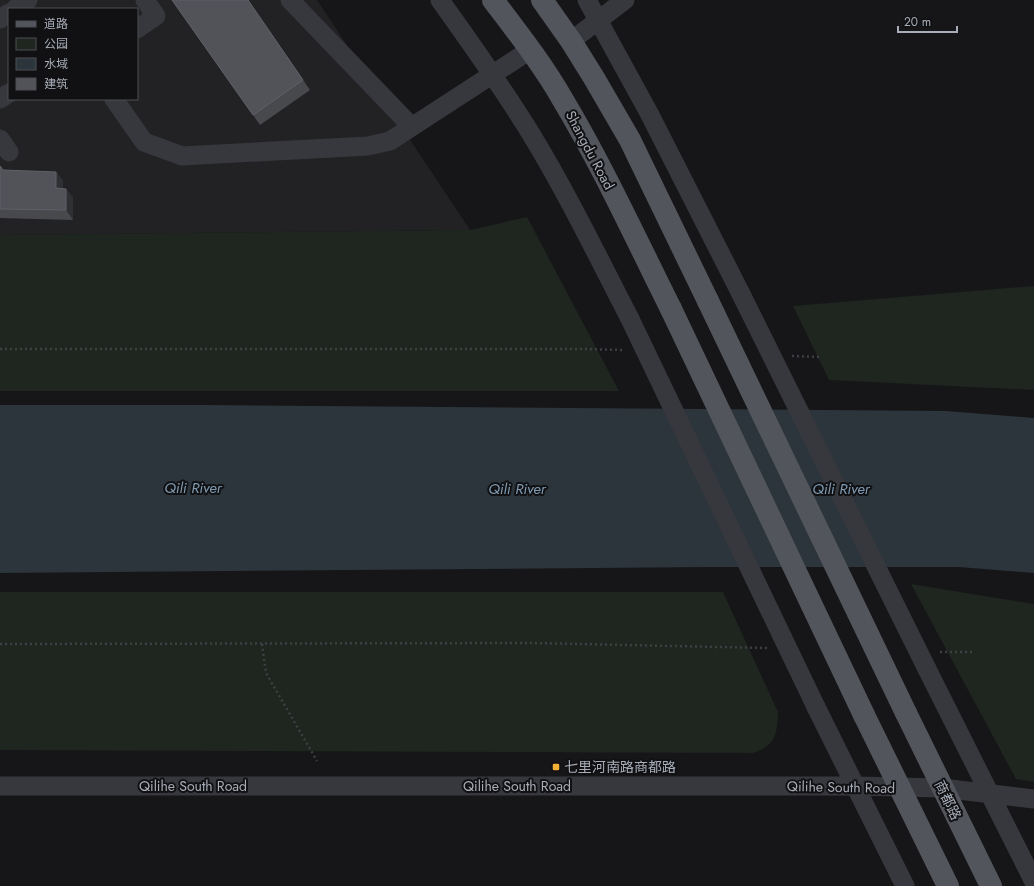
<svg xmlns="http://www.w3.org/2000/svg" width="1034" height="886" viewBox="0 0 1034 886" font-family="Jost,'Noto Sans SC',sans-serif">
<rect width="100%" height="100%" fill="#161618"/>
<!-- built -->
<path fill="#222225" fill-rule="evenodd" d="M0 0H317L470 230 0 235ZM9 9H137V99H9Z"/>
<!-- green -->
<path fill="#1e261f" d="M527 217 619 391H0V235L470 230Z
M1034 286V390L829 380 793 306Z
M911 584 1034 604V782L1016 779Z
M0 592H723L778 712C777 735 776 745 753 753L0 750Z"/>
<!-- water -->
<path fill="#2c353c" d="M0 405H202L946 411 1034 418V573L959 567H707L0 573Z"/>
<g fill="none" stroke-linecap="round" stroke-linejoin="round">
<!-- path -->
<path stroke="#3d3f44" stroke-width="2.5" stroke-dasharray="2 3" stroke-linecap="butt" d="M0 349H586L623 350
M792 356 821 357
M0 644 531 643 767 648
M262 644 266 673 317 761
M940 652H975"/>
<!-- minor -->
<path stroke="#37383d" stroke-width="19" d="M290 0 412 127
M440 0C471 44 503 88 531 134 567 193 598 257 630 319
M587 0 649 113 740 292
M15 9 28 0
M0 19 9 13
M137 29 156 16 145 0
M571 41 625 0
M0 99 9 93
M114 99 144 142 182 156 368 146 390 141 530 50
M0 139 9 152
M927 669 1034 882
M816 707 905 886
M0 786H855L942 788 1034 799"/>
<!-- major -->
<path stroke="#53555c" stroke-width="22" d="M493 0C518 33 543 65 563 100 603 167 636 239 671 309
M542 0 571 41 594 78 630 140 708 301
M906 713 991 886
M864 715 948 886"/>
<!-- minor-bridge -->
<path stroke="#37383d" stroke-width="19" d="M740 292 927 669
M630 319 816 707"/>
<!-- major-bridge -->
<path stroke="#53555c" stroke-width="22" d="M708 301 906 713
M671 309 864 715"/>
</g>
<!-- wall -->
<path fill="#47494d" d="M172 0H248L310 90 260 125Z
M0 166 3 170 56 172 63 181V189H66L73 198V220L0 218Z"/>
<!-- shaded-wall -->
<path fill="#2f3033" d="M56 172 63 181V198L56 188Z
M66 189 73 198V220L66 210Z"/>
<!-- building -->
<path fill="#525359" stroke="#5f6168" d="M172 0H248L303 80 253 115Z
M0 166 3 170 56 172V188L66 189V210L0 209Z"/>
<!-- markers -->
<rect fill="#f2b134" stroke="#111113" stroke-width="1.5" x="552" y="763" width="8" height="8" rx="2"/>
<g text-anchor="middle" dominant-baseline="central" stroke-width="4" stroke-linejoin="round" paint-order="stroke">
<!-- street labels -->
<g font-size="14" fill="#a8adb8" stroke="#111113">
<text transform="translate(590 150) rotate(62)">Shangdu Road</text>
<text x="193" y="786">Qilihe South Road</text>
<text x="517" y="786">Qilihe South Road</text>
<text transform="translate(841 787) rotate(1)">Qilihe South Road</text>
<text transform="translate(948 800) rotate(64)">商都路</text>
</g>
<!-- poi labels -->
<g font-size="14" fill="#a8adb8" stroke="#111113" text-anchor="start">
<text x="564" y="767">七里河南路商都路</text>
</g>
<!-- water labels -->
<g font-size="15" font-style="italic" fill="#7f9bb3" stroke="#111113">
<text x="193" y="488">Qili River</text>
<text x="517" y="489">Qili River</text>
<text x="841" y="489">Qili River</text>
</g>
</g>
<!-- legend -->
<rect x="8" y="8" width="130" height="92" fill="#111113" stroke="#4d4f55"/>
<rect x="16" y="21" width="20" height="6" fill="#53555c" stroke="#4d4f55"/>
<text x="44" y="28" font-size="12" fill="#a8adb8">道路</text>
<rect x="16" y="38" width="20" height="12" fill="#1e261f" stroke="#4d4f55"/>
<text x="44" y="48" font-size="12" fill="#a8adb8">公园</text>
<rect x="16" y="58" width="20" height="12" fill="#2c353c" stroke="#4d4f55"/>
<text x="44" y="68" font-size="12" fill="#a8adb8">水域</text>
<rect x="16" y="78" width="20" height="12" fill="#525359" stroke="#4d4f55"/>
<text x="44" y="88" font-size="12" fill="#a8adb8">建筑</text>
<!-- scale -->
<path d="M898 26v6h59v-6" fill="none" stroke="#a8adb8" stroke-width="2"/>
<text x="904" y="26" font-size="12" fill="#a8adb8" stroke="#111113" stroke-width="3" paint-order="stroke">20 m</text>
</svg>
